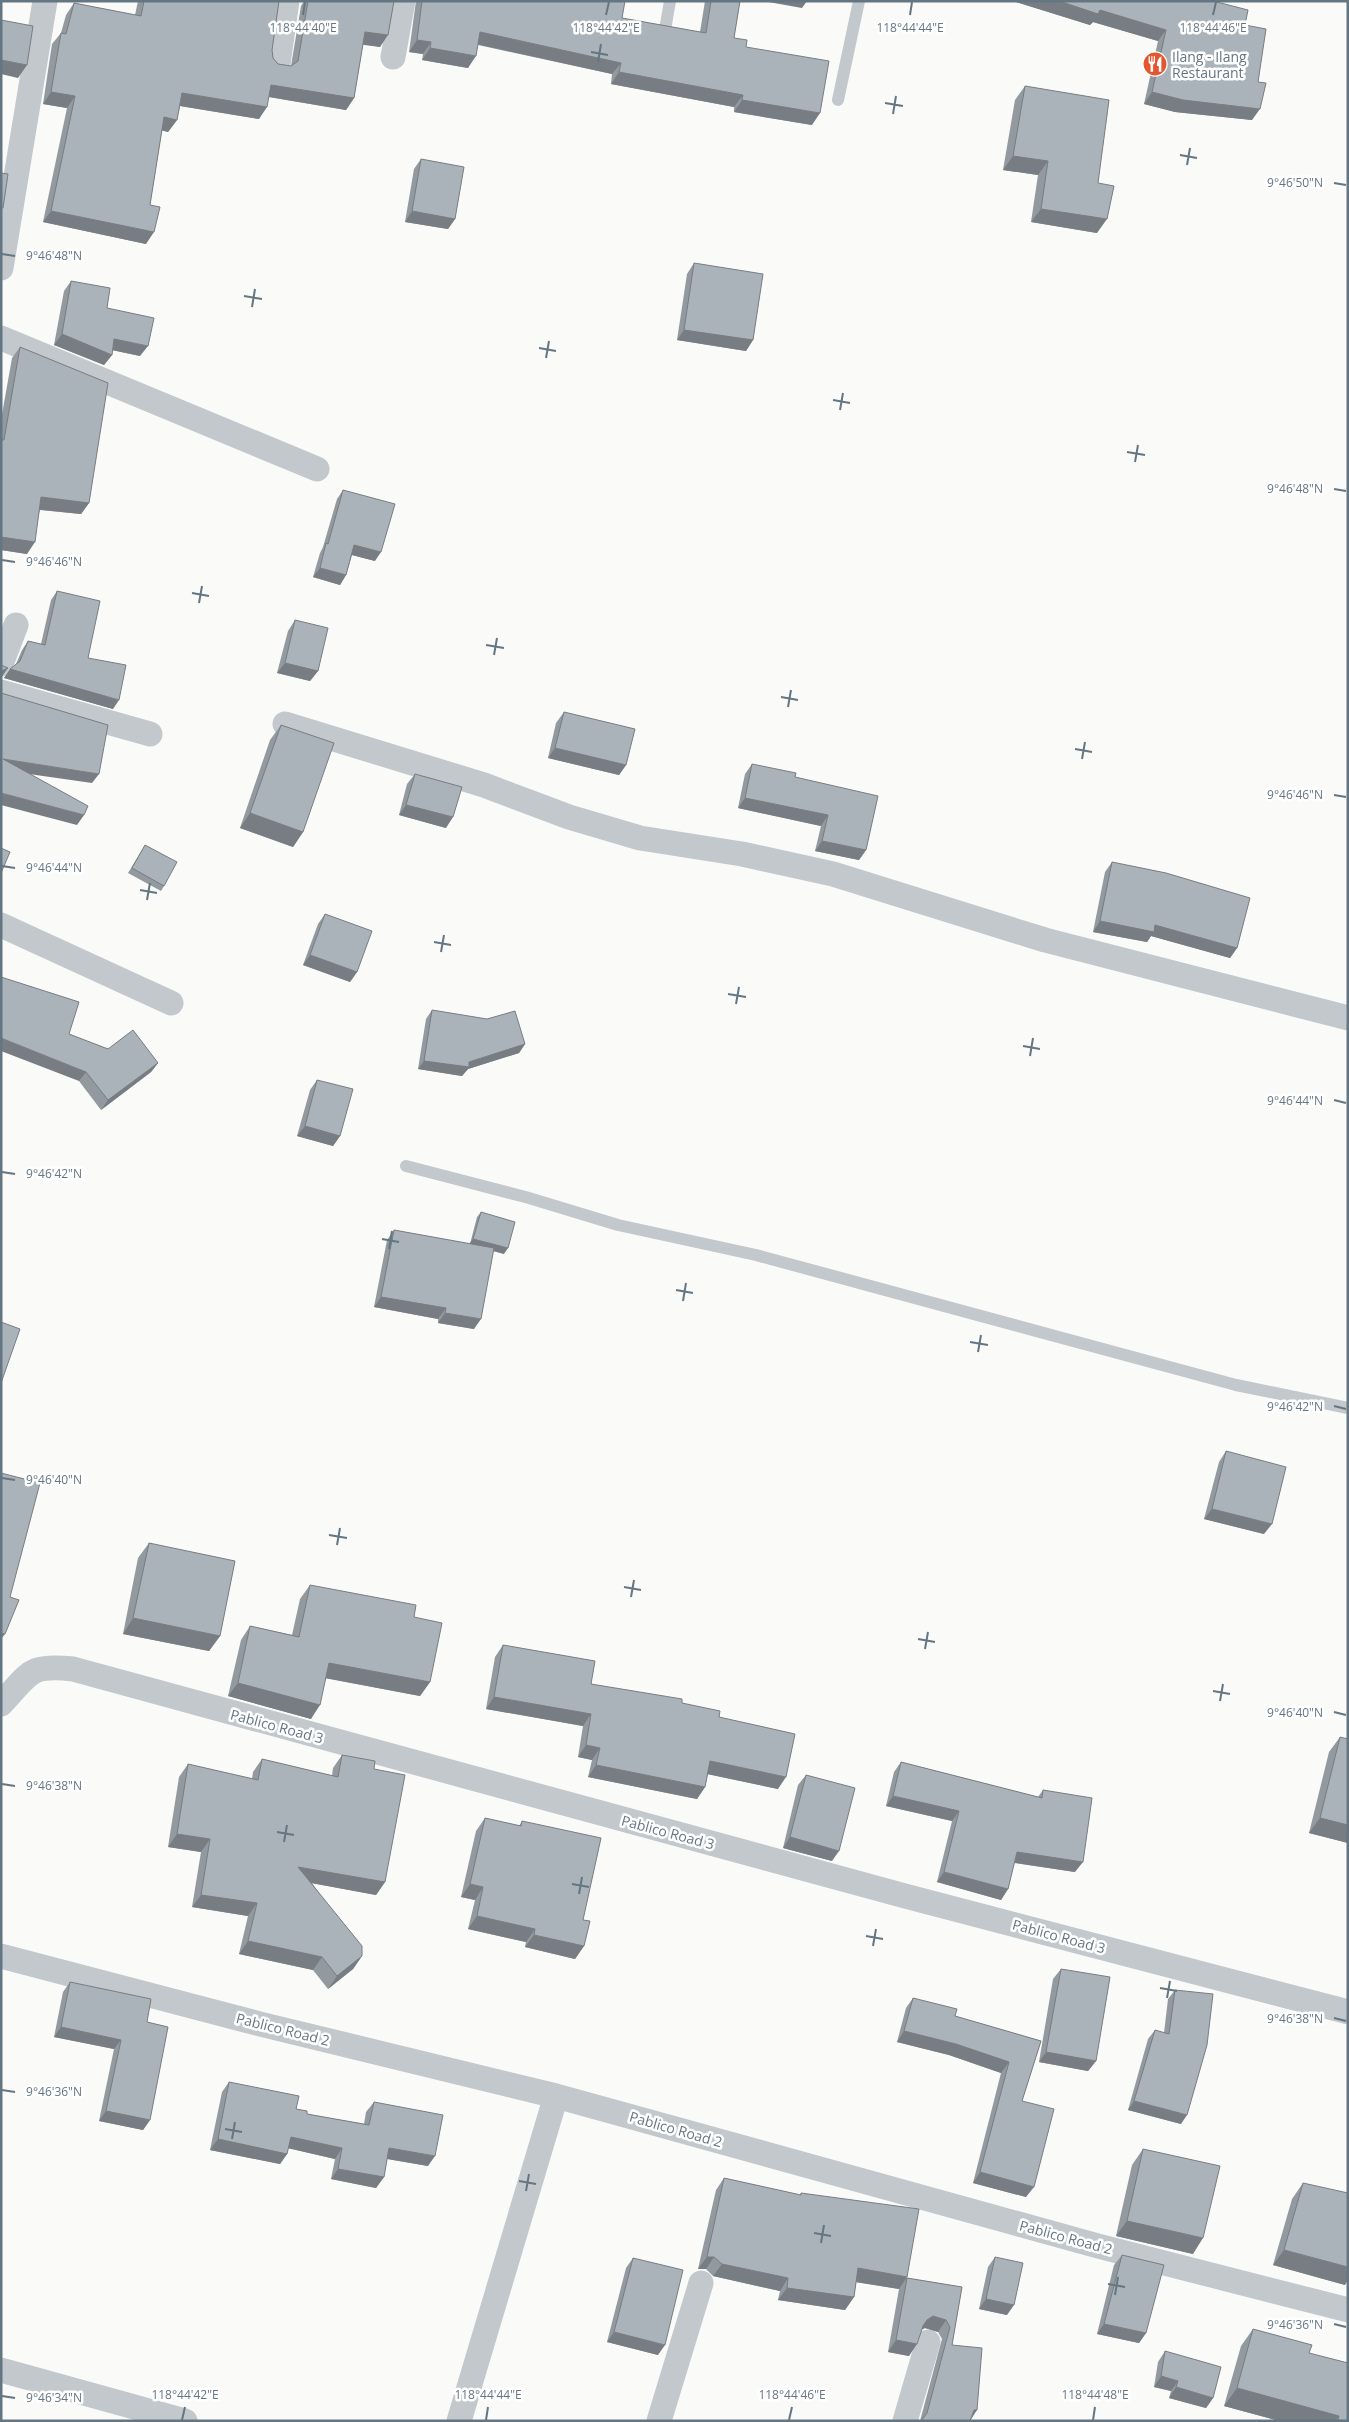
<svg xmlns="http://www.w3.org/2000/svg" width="1349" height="2422" viewBox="0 0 1349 2422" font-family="'Open Sans',sans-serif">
<rect width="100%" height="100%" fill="#fafaf8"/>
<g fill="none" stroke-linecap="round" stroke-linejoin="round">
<!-- service -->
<path stroke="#c3c8cc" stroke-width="12" d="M665 30 670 1
M838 100 859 1
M406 1166 529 1198 618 1225 756 1255 1236 1385 1348 1408"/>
<!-- minor -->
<path stroke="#c3c8cc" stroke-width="25" d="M393 57 403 1
M278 64 287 1
M1 268 45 1
M1 338 317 469
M1 664 16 625
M1 692 150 734
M285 724 484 785 569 817 640 838 742 854 833 874 1045 940 1348 1018
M1 925 171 1003
M1 1704C30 1674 27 1664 73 1669L905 1896 1348 2012
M1 1956 260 2024 556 2096 1098 2246 1348 2310
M1 2370 185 2421
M459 2421 556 2096
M659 2421 701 2283
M905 2421 928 2342"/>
</g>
<!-- wall -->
<path fill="#929a9f" d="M138 1H279L272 50 273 58 278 64 291 66 301 6 304 1H394L380 47 363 44 354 98 346 110 269 97 259 119 180 106 177 120 168 132 162 130 150 205 146 244 43 222 67 108 43 104 52 44 61 33 66 15 74 3 135 15Z
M416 1H625L622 18 700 32 705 1H740L734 38 746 47 812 125 734 112V107L611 84 612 74 478 45 468 68 422 60 423 54 409 52Z
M1017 1H1213L1245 25 1252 120 1175 112 1144 104 1158 41 1093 22 1090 25 1016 2Z
M1025 86 1098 183 1097 233 1031 222 1038 175 1003 170 1015 100Z
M421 159 455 219 448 229 405 222 414 169Z
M694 263 753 340 746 351 677 340 687 274Z
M71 281 107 308 140 356 112 350V355L104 365 54 345 64 291Z
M20 347 89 503 81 514 40 510 27 554 1 550V420L12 358Z
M343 490 375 561 352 555 346 575 340 585 313 577 320 553 323 547 337 499Z
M57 591 88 658 113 709 4 678 16 664 22 650 28 641 41 644 51 600Z
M295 620 318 671 310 681 277 673 288 631Z
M564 712 626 765 619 775 548 758 556 723Z
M281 725 303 832 293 847 240 828 270 740Z
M752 764 795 777 866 850 859 860 815 851 821 826 738 808 745 774Z
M415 774 446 828 399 815 407 784Z
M145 845 164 886 161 891 128 873Z
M1112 862 1237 948 1230 958 1151 936 1147 942 1093 932 1105 872Z
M325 914 357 972 350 982 303 965 318 924Z
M432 1010 525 1044 519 1053 468 1069 462 1076 418 1069 426 1019Z
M69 1034 108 1049 158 1063 151 1072 101 1110 79 1081Z
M317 1080 340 1136 333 1146 297 1136 310 1090Z
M481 1212 504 1254 493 1251 474 1329 438 1323V1319L374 1307 387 1240 394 1230 470 1244 477 1217Z
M1226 1451 1264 1534 1204 1519 1219 1462Z
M149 1543 220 1636 209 1651 123 1634 138 1558Z
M310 1585 414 1617 430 1682 420 1696 326 1678 311 1719 228 1696 241 1640 250 1626 292 1635 300 1599Z
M503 1645 591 1684 682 1703 719 1717 778 1789 708 1774 705 1787 697 1799 588 1777 592 1760 578 1757 583 1726 486 1709 495 1657Z
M1340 1737 1348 1843 1309 1833 1329 1752Z
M342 1755 374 1769 385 1882 376 1895 312 1883 362 1956 353 1969 328 1989 313 1970 239 1954 248 1916 192 1907 201 1852 168 1847 179 1777 188 1764 252 1779 253 1772 262 1759 332 1776 333 1768Z
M901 1762 1038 1797 1043 1790 1075 1872 1014 1863 1008 1889 1001 1900 937 1882 952 1821 886 1806 894 1772Z
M806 1775 832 1861 783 1848 798 1785Z
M485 1818 519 1826 522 1821 583 1920 584 1946 575 1959 525 1947 526 1942 468 1929 475 1900 461 1897 476 1831Z
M1061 1969 1096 2061 1088 2071 1039 2062 1053 1979Z
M70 1982 147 2022 150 2120 143 2130 99 2121 114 2049 54 2037 63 1992Z
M1175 1990 1181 2124 1128 2110 1148 2039 1155 2030 1164 2033 1168 1999Z
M913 1998 955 2016 1041 2041 1022 2101 1026 2197 973 2183 1001 2073 949 2055 897 2042 906 2008Z
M229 2082 307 2114 364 2124 366 2112 374 2102 428 2166 387 2159 384 2177 376 2188 331 2179 335 2159 288 2148 287 2154 280 2164 210 2150 222 2092Z
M1143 2149 1193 2254 1116 2236 1132 2165Z
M724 2178 800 2195 801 2193 907 2278 962 2287 952 2345 971 2419 970 2421H920L942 2339 938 2332 925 2328 921 2330 909 2356 888 2352 899 2289 856 2282 854 2297 845 2310 778 2300 780 2291 713 2276 706 2269H698L716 2190Z
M1303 2183 1345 2285 1273 2265 1292 2199Z
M1122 2255 1146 2333 1139 2343 1097 2334 1114 2265Z
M995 2257 1007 2315 979 2309 988 2267Z
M633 2258 658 2355 607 2342 626 2268Z
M1253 2329 1309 2353 1348 2421H1279L1224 2406 1241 2346Z
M1165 2351 1213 2398 1206 2408 1169 2398 1171 2391 1154 2387 1158 2362Z"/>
<!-- shaded-wall -->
<path fill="#777d82" d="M763 1H807L802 8Z
M1017 1H1059L1100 10 1166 30 1158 41 1093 22 1090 25 1016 2Z
M365 32 388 35 380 47 357 44Z
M480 32 621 63 612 74 472 43Z
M417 40 431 42 423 54 409 52Z
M430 48 476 56 468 68 422 60Z
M1 60 27 65 18 78 1 74Z
M619 72 743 95 734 107 611 84Z
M271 85 354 98 346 110 263 96Z
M51 92 75 96 67 108 43 104Z
M1152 92 1260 109 1252 120 1175 112 1144 104Z
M182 93 267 107 259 119 174 105Z
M742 100 820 113 812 125 734 112Z
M164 117 177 120 168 132 156 129Z
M1013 156 1048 161 1038 175 1003 170Z
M1041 209 1107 219 1097 233 1031 222Z
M51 211 154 232 146 244 43 222Z
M412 211 455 219 448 229 405 222Z
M684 330 753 340 746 351 677 340Z
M62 334 112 355 104 365 54 345Z
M114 339 148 346 140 356 107 349Z
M41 497 89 503 81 514 33 509Z
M1 537 35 542 27 554 1 550Z
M354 545 381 552 375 561 348 554Z
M320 568 346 575 340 585 313 577Z
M285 663 318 671 310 681 277 673Z
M8 668 1 678V671Z
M10 669 119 700 113 709 4 678Z
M555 748 626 765 619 775 548 758Z
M3 759 99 774 92 783 1 770Z
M1 793 84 815 77 825 1 805Z
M745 798 828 815 821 826 738 808Z
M406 805 453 817 446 828 399 815Z
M250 813 303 832 293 847 240 828Z
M822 841 866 850 859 860 815 851Z
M1100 921 1155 925 1237 948 1230 958 1151 936 1147 942 1093 932Z
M310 955 357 972 350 982 303 965Z
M1 1038 86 1072 79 1081 1 1051Z
M525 1044 519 1053 468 1069 462 1076 418 1069 424 1061 469 1062Z
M158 1063 151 1072 101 1110 108 1100Z
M305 1126 340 1136 333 1146 297 1136Z
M473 1239 508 1248 504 1254 469 1244Z
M381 1297 446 1308 438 1319 374 1307Z
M445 1313 481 1319 474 1329 438 1323Z
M1212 1509 1272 1524 1264 1534 1204 1519Z
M133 1618 220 1636 209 1651 123 1634Z
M1 1633 5 1634 1 1639Z
M329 1663 430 1682 420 1696 319 1677Z
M238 1683 320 1705 311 1719 228 1696Z
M494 1697 591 1714 583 1726 486 1709Z
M586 1745 600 1748 592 1760 578 1757Z
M710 1761 786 1777 778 1789 702 1773Z
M596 1765 705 1787 697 1799 588 1777Z
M893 1796 959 1811 952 1821 886 1806Z
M1320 1818 1348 1825V1843L1309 1833Z
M177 1834 210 1839 201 1852 168 1847Z
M790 1837 839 1851 832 1861 783 1848Z
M1017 1852 1083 1862 1075 1872 1010 1862Z
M298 1867 385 1882 376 1895 289 1879Z
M944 1872 1008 1889 1001 1900 937 1882Z
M470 1884 483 1887 475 1900 461 1897Z
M201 1895 257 1903 248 1916 192 1907Z
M477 1916 535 1929 526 1942 468 1929Z
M534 1935 584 1946 575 1959 525 1947Z
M248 1941 322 1957 313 1970 239 1954Z
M362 1956 353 1969 328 1989 337 1976Z
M61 2027 121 2040 114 2049 54 2037Z
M904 2031 956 2044 1009 2062 1001 2073 949 2055 897 2042Z
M1046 2052 1096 2061 1088 2071 1039 2062Z
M1134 2101 1187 2115 1181 2124 1128 2110Z
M106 2111 150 2120 143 2130 99 2121Z
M291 2137 342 2148 335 2159 283 2147Z
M218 2139 287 2154 280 2164 210 2150Z
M389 2148 435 2156 428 2166 382 2158Z
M338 2169 384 2177 376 2188 331 2179Z
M980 2172 1034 2187 1026 2197 973 2183Z
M1127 2221 1203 2238 1193 2254 1116 2236Z
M1284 2250 1348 2267V2280L1345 2285 1273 2265Z
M707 2257H714L706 2269H698Z
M722 2264 788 2278 780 2291 713 2276Z
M858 2268 907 2277 899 2289 849 2281Z
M787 2288 854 2297 845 2310 778 2300Z
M986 2299 1014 2305 1007 2315 979 2309Z
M933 2316 946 2320 938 2332 925 2328 918 2331 927 2320Z
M1104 2324 1146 2333 1139 2343 1097 2334Z
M614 2332 665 2345 658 2355 607 2342Z
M896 2340 917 2344 909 2356 888 2352Z
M1161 2376 1178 2381 1171 2391 1154 2387Z
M1176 2387 1213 2398 1206 2408 1169 2398Z
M1237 2388 1339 2416 1336 2421H1279L1224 2406Z
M974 2410H977L970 2421Z"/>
<!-- building -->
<path fill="#aab3b9" stroke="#777d82" d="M144 1H279L272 50 273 58 278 64 291 66 298 61 308 1H394L388 35 365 32 354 98 271 85 267 107 182 93 177 120 164 117 150 205 160 207 154 232 51 211 75 96 51 92 61 33 66 34 74 3 141 16Z
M422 1H625L622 18 706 33 711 1H740L734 38 747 40 746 47 829 61 820 113 742 100 743 95 619 72 621 63 480 32 476 56 430 48 431 42 417 40Z
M1059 1H1213L1248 10 1245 25 1266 29 1258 82 1266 83 1260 109 1183 100 1152 92 1166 30 1100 10 1098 14Z
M1 20 33 26 27 65 1 60Z
M1025 86 1109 100 1098 183 1114 186 1107 219 1041 209 1048 161 1013 156Z
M421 159 464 167 455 219 412 211Z
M1 173 8 174 3 208H1Z
M694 263 763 274 753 340 684 330Z
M71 281 110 288 107 308 154 318 148 346 114 339 112 355 62 334Z
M20 347 108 383 89 503 41 497 35 542 1 537V440H4Z
M343 490 395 504 381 552 354 545 346 575 320 568 326 543 328 544Z
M57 591 100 601 88 658 126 665 119 700 10 669 20 661 28 641 45 645Z
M295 620 328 628 318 671 285 663Z
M1 665 8 668 1 671Z
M1 693 108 725 99 774 3 759 88 806 84 815 1 793Z
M564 712 635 729 626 765 555 748Z
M281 725 334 743 303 832 250 813Z
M752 764 796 773 795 777 878 796 866 850 822 841 828 815 745 798Z
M415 774 462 787 453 817 406 805Z
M145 845 177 862 164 886 132 868Z
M1 848 10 852 1 873Z
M1112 862 1166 873 1250 898 1237 948 1155 925 1154 932 1100 921Z
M325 914 372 931 357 972 310 955Z
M1 977 79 1002 69 1034 108 1049 133 1030 158 1063 108 1100 86 1072 1 1038Z
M432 1010 487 1019 515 1011 525 1044 469 1062V1067L424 1061Z
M317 1080 353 1089 340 1136 305 1126Z
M481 1212 515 1222 508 1248 473 1239Z
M394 1230 494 1248 481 1319 445 1313 446 1308 381 1297Z
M1 1322 20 1329 1 1383Z
M1226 1451 1286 1467 1272 1524 1212 1509Z
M1 1473 40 1483 10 1597 19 1600 5 1634 1 1633Z
M149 1543 235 1561 220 1636 133 1618Z
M310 1585 416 1605 414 1617 442 1623 430 1682 329 1663 320 1705 238 1683 250 1626 299 1637Z
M503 1645 595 1661 591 1684 682 1699V1703L720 1711 719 1717 795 1734 786 1777 710 1761 705 1787 596 1765 600 1748 586 1745 591 1714 494 1697Z
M1340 1737 1348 1739V1825L1320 1818Z
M342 1755 375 1761 374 1769 405 1775 385 1882 298 1867 362 1946V1956L337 1976 322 1957 248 1941 257 1903 201 1895 210 1839 177 1834 188 1764 258 1780 262 1759 338 1777Z
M901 1762 1042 1798 1043 1790 1092 1798 1083 1862 1017 1852 1008 1889 944 1872 959 1811 893 1796Z
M806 1775 855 1788 839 1851 790 1837Z
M485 1818 521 1826 522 1821 601 1838 583 1920 590 1921 584 1946 534 1935 535 1929 477 1916 483 1887 470 1884Z
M1061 1969 1110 1977 1096 2061 1046 2052Z
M70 1982 151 1999 147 2022 168 2027 150 2120 106 2111 121 2040 61 2027Z
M1175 1990 1213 1994 1207 2045 1187 2115 1134 2101 1155 2030 1169 2034Z
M913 1998 957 2009 955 2016 1041 2041 1022 2101 1054 2109 1034 2187 980 2172 1009 2062 956 2044 904 2031Z
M229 2082 299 2096 296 2109 307 2111V2114L369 2125 374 2102 443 2115 435 2156 389 2148 384 2177 338 2169 342 2148 291 2137 287 2154 218 2139Z
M1143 2149 1220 2166 1203 2238 1127 2221Z
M724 2178 801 2195V2193L919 2209 907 2277 858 2268 854 2297 787 2288 788 2278 722 2264 714 2257H707Z
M1303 2183 1348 2193V2267L1284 2250Z
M1122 2255 1164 2265 1146 2333 1104 2324Z
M995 2257 1023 2263 1014 2305 986 2299Z
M633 2258 683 2270 665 2345 614 2332Z
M907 2278 962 2287 952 2345 982 2348 977 2410H974L970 2421H921L927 2413 950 2327 946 2320 933 2316 927 2320 923 2326 917 2344 896 2340Z
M1253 2329 1312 2345 1309 2353 1348 2363V2421L1338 2420 1339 2416 1237 2388Z
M1165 2351 1221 2367 1213 2398 1176 2387 1178 2381 1161 2376Z"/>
<!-- ticks -->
<path fill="none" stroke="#657683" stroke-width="2" d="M303 15 305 2M606 15 609 2M910 15 912 2M1213 15 1216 2M591 52 608 55M598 62 601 44M885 103 903 106M893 114 896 96M1180 155 1197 158M1187 165 1190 148M1334 183 1346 185M2 254 15 256M244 296 262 299M252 307 255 289M539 348 556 351M546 358 549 341M833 400 850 403M840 410 843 393M1127 452 1145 455M1135 462 1138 445M1334 489 1346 491M2 560 15 562M192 593 209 596M199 603 202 586M486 645 504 648M494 655 497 638M781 697 798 700M788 707 791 690M1075 749 1092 752M1082 759 1085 742M1334 795 1346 797M2 866 15 868M140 890 157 893M147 900 150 883M434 942 451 945M441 952 444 935M728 994 746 997M736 1004 739 987M1023 1046 1040 1049M1030 1056 1033 1038M1334 1100 1346 1103M2 1172 15 1174M382 1239 399 1242M389 1249 392 1231M676 1290 693 1293M683 1301 686 1283M970 1342 988 1345M978 1352 981 1335M1334 1406 1346 1409M2 1478 15 1480M329 1535 347 1538M337 1545 340 1528M624 1587 641 1590M631 1597 634 1580M918 1639 935 1642M925 1649 928 1632M1213 1691 1230 1694M1220 1701 1223 1684M1334 1712 1346 1715M2 1784 15 1786M277 1832 294 1835M284 1842 287 1825M572 1884 589 1887M579 1894 582 1877M866 1936 883 1939M873 1946 876 1929M1160 1988 1177 1991M1167 1998 1170 1981M1334 2018 1346 2021M2 2090 15 2092M225 2129 242 2132M232 2139 235 2122M519 2181 536 2184M526 2191 529 2174M814 2233 831 2236M821 2243 824 2225M1108 2284 1125 2287M1115 2295 1118 2277M1334 2324 1346 2327M2 2396 15 2398M182 2420 185 2407M486 2420 488 2407M789 2420 792 2407M1093 2420 1095 2407"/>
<!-- icons -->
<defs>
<symbol id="restaurant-disc" viewBox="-11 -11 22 22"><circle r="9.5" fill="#e4572e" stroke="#fff"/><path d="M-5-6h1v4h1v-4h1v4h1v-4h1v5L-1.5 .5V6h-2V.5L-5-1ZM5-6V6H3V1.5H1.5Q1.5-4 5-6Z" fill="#fff"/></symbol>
</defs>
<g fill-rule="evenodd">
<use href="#restaurant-disc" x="1141" y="50" width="28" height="28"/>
</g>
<g text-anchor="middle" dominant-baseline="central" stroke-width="5" stroke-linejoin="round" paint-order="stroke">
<!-- poi labels -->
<g font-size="14" fill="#657683" stroke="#fff" text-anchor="start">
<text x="1172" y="56">Ilang - Ilang<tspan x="1172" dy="16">Restaurant</tspan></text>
</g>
<!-- street labels -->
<g font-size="14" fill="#657683" stroke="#fff">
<text transform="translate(277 1726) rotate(15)">Pablico Road 3</text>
<text transform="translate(668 1832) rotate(15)">Pablico Road 3</text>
<text transform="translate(1059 1936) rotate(15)">Pablico Road 3</text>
<text transform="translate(283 2029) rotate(14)">Pablico Road 2</text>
<text transform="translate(676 2129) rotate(16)">Pablico Road 2</text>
<text transform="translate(1066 2237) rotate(15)">Pablico Road 2</text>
</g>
</g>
<g font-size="12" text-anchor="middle" fill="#657683" stroke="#fff" stroke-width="5" stroke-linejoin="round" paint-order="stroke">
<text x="303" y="32">118°44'40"E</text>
<text x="606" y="32">118°44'42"E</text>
<text x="910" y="32">118°44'44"E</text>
<text x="1213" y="32">118°44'46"E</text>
<text x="1295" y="187">9°46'50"N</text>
<text x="54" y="260">9°46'48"N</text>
<text x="1295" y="493">9°46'48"N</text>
<text x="54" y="566">9°46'46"N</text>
<text x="1295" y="799">9°46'46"N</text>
<text x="54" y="872">9°46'44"N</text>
<text x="1295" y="1105">9°46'44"N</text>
<text x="54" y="1178">9°46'42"N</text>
<text x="1295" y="1411">9°46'42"N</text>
<text x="54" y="1484">9°46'40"N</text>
<text x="1295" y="1717">9°46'40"N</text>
<text x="54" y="1790">9°46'38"N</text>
<text x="1295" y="2023">9°46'38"N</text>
<text x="54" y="2096">9°46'36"N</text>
<text x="1295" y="2329">9°46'36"N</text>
<text x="185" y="2399">118°44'42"E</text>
<text x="488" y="2399">118°44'44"E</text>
<text x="792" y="2399">118°44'46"E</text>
<text x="1095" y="2399">118°44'48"E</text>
<text x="54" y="2402">9°46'34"N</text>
</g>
<!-- border -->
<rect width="1349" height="2422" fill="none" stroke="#657683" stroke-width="5"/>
</svg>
